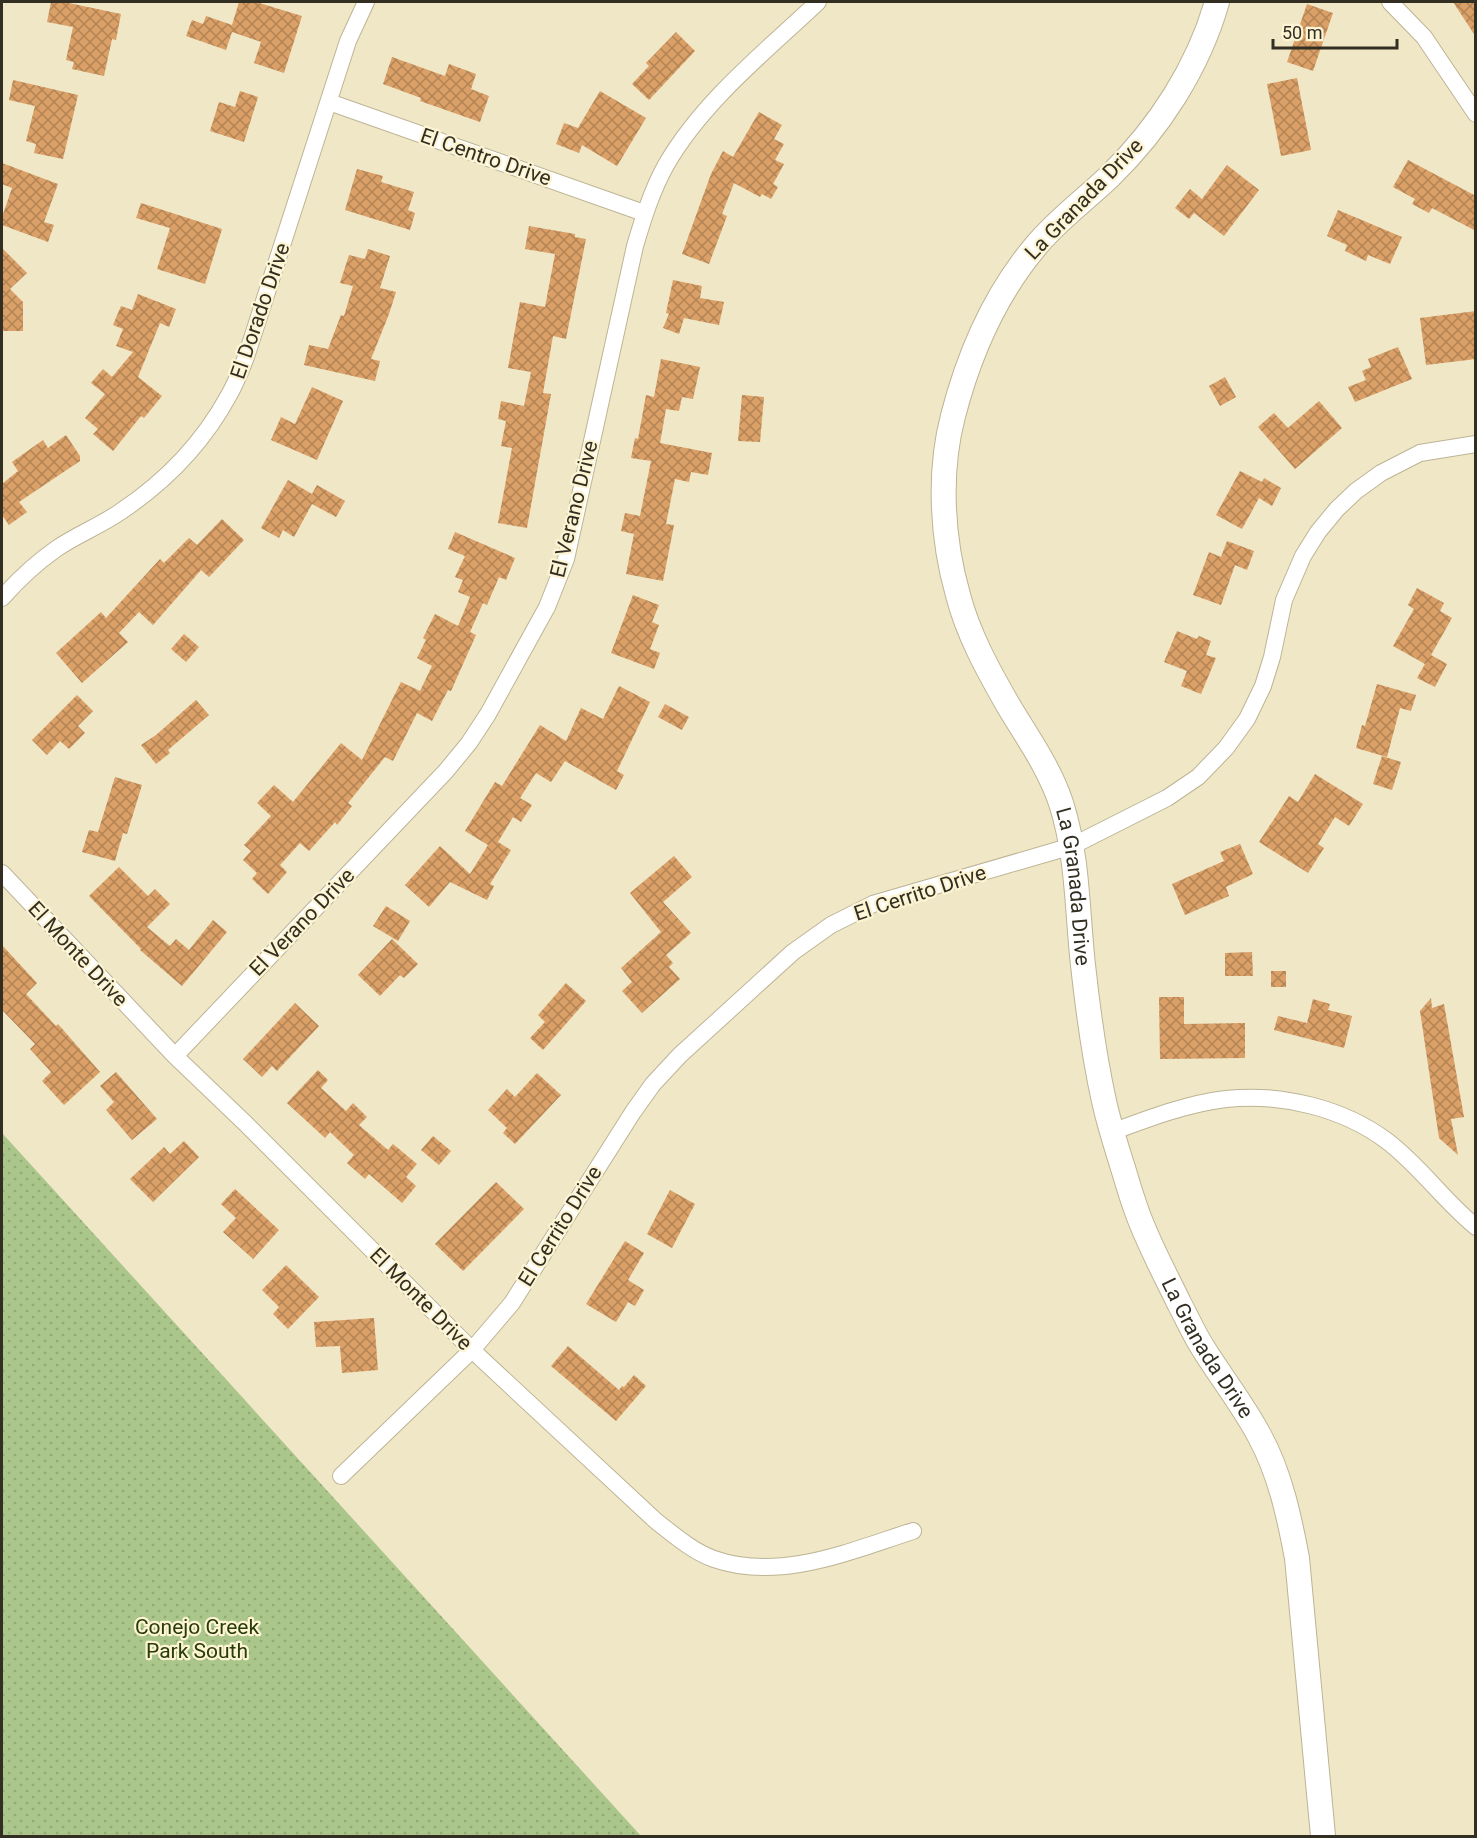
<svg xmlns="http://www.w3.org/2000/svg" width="1477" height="1838" viewBox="0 0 1477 1838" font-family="Roboto,sans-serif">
<defs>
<pattern id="grass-dots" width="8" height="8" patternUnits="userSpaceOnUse" patternTransform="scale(1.5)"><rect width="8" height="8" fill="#aac68a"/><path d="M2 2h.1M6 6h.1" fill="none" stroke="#93aa77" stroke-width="1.8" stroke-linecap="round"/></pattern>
<pattern id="building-cross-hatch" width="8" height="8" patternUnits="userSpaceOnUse" patternTransform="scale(1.5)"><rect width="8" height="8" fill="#dba067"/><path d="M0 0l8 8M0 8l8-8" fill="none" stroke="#b28354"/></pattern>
</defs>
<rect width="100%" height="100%" fill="#f0e7c6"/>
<!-- grass -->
<path fill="url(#grass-dots)" d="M2 1133 63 1200 641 1836H2Z"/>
<!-- building -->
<path fill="url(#building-cross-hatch)" d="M51 2H64L121 14 116 40 112 39 104 76 72 69 74 62 66 60 73 27 47 22Z
M239 2H256L302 16 284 73 254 63 261 42 232 32 226 50 186 36 192 20 203 24 206 16 232 25Z
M1453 2H1476V37Z
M1307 4 1333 13 1313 71 1287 62Z
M676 32 695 51 649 100 632 84 649 66 646 63Z
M392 57 445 76 449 64 476 74 471 89 489 96 480 122 420 101 421 98 383 84Z
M1297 78 1311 150 1281 156 1267 84Z
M13 80 78 95 63 159 34 153 36 144 26 141 35 106 9 100Z
M240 91 258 97 244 142 210 131 219 102 235 107Z
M600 91 646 118 617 166 582 145 579 153 556 144 564 123 578 128Z
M759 112 782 125 774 139 784 144 775 160 784 164 773 184 778 187 771 199 762 194 760 197 734 183 722 214 727 216 709 264 682 254 711 174 723 151 733 157Z
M1408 160 1476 196V231L1432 208 1429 213 1412 204 1415 199 1393 187Z
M2 163 58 184 44 222 54 225 48 242 2 225V217L12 188 2 184Z
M1227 165 1259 190 1224 236 1194 213 1189 219 1175 208 1190 189 1202 199Z
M357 169 383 176 381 182 414 192 408 210 415 213 410 230 345 210Z
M141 203 222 229 205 284 157 269 170 228 136 218Z
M1338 210 1402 237 1390 264 1368 255 1366 261 1345 251 1347 245 1327 236Z
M529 226 575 234V237L586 239 566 339 553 336 543 393 551 394 527 528 498 523 512 448 501 446 506 421 498 419 501 401 524 406 531 372 508 368 520 302 545 307 555 254 525 249Z
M2 248 27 273 10 289 23 302V331H2Z
M368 249 390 256 380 288 396 292 389 314 371 359 380 361 375 381 304 365 309 345 328 349 341 315 344 316 353 286 340 283 349 255 365 259Z
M673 280 702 286 700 298 724 302 719 325 684 318 679 334 663 328 669 314 666 313Z
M138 294 176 309 169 327 160 323 138 377 162 396 144 418 141 416 113 451 93 434 98 429 85 418 105 394 91 383 103 369 112 377 133 352 116 346 123 329 113 325 121 306 132 310Z
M1476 311V359L1426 365 1420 318Z
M1398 347 1412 379 1355 402 1348 387 1366 380 1362 371 1371 367 1368 359Z
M661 359 700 367 693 399 682 397 679 411 666 409 660 443 712 453 708 475 691 472 689 482 675 479 666 524 674 525 663 581 626 574 634 534 621 531 625 513 640 516 651 461 631 458 635 438 638 439 646 395 654 397Z
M1225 377 1236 397 1220 406 1209 386Z
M312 387 343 401 317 460 271 440 281 417 295 424Z
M742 395 764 397 760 442 738 441Z
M1319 401 1342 428 1295 469 1258 427 1274 413 1288 428Z
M66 435 80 456V461L19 502 27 512 9 525 2 515V484L18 471 12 462 43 440 48 448Z
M1240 471 1262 482 1264 478 1281 488 1272 506 1259 498 1242 529 1216 515Z
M288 480 312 494 317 485 345 501 336 517 312 504 294 537 283 530 279 538 261 528Z
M222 519 244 540 209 577 201 570 153 625 139 612 119 633 128 642 82 683 56 653 101 612 106 618 160 559 164 563 189 538 197 545Z
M455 532 515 558 506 580 499 577 487 605 483 603 470 632 476 635 451 691 448 690 432 721 417 713 393 761 385 757 348 803 352 806 337 825 335 822 309 851 300 843 280 865 287 872 268 894 252 879 257 873 243 860 251 851 244 845 271 816 257 803 274 785 293 802 341 743 362 760 401 682 420 691 432 666 417 658 426 640 423 638 435 614 458 626 470 597 458 592 463 580 455 577 465 556 448 549Z
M1227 541 1254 551 1247 570 1235 565 1221 605 1193 595 1209 552 1221 557Z
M1417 588 1444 603 1440 611 1452 618 1431 655 1447 664 1435 687 1417 678 1425 664 1393 646 1414 609 1408 605Z
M633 595 659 605 652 622 659 625 650 649 660 653 654 669 611 653Z
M1177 631 1197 639 1199 636 1211 641 1206 655 1216 658 1201 694 1181 686 1187 671 1164 662Z
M184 634 199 647 186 662 171 649Z
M1377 684 1416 695 1411 711 1400 708 1387 757 1356 748 1362 725 1365 726Z
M619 686 650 702 617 771 624 775 616 790 565 761 551 782 536 773 520 798 532 805 521 822 513 817 498 842 511 850 490 884 494 886 487 900 450 882 429 907 405 885 440 846 470 874 488 845 465 831 495 782 502 786 540 725 566 741 581 708 603 719Z
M77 695 93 711 78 726 85 733 69 749 60 741 47 755 32 740Z
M196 700 209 715 168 750 170 753 156 764 141 745 156 735Z
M665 704 689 717 682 730 658 717Z
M1382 756 1401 762 1392 790 1373 784Z
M1315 774 1363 804 1349 826 1335 817 1318 844 1324 848 1308 873 1259 842 1289 796 1298 802Z
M115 777 142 785 127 834 123 833 115 861 82 852 89 830 98 832Z
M1240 844 1253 874 1226 887 1229 896 1185 915 1172 884 1224 861 1220 852Z
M674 856 692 877 663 902 691 933 666 955 673 963 669 967 680 979 642 1013 622 991 632 982 621 968 661 932 630 893Z
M119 867 148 896 155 889 170 904 147 927 170 946 176 939 189 950 213 920 227 932 182 986 140 950 141 949 89 896Z
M386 906 410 921 398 941 373 926Z
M392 939 418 964 404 978 400 975 380 996 358 975Z
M2 945 37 983 26 994 56 1026 58 1024 100 1072 64 1105 42 1081 51 1072 30 1049 35 1044 2 1010Z
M1252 952 1253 976H1225V953Z
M1271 971H1286V987H1271Z
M566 983 586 1001 543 1050 530 1038 545 1022 538 1015Z
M1159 997H1184V1024L1245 1023V1058L1160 1059Z
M1431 998 1432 1008 1444 1004 1464 1117 1451 1119 1458 1155 1439 1138 1420 1011Z
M1313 999 1330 1004 1328 1010 1352 1016 1344 1048 1274 1030 1278 1016 1307 1023Z
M295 1003 319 1026 277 1071 272 1066 262 1077 243 1059Z
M318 1070 328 1080 321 1088 346 1111 353 1103 367 1117 359 1125 388 1150 393 1144 417 1164 406 1177 416 1186 402 1203 369 1174 365 1179 347 1163 354 1155 330 1132 325 1138 287 1103Z
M116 1072 157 1119 132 1140 106 1110 114 1102 100 1086Z
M537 1073 561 1095 515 1144 503 1133 507 1128 488 1110 507 1089 515 1097Z
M433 1136 451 1151 439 1165 421 1150Z
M184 1141 199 1157 153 1202 130 1179 164 1147 170 1154Z
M496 1182 524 1209 463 1271 435 1244Z
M235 1189 279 1230 253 1259 223 1232 236 1218 221 1204Z
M670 1190 695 1204 672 1248 647 1234Z
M625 1241 644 1253 628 1280 644 1290 635 1306 628 1302 616 1322 586 1304Z
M286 1265 319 1297 288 1329 273 1314 279 1307 262 1290Z
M374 1318 378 1370 342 1373 340 1346 316 1347 314 1322Z
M568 1346 619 1390 622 1386 624 1387 634 1375 646 1386 616 1421 551 1366Z"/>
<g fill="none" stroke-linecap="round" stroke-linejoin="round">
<defs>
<path id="street" d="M1390 2 1424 37 1476 114
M329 102 644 213
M2 598C18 580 36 563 56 549 76 535 100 526 120 512 165 482 203 443 229 395 236 383 241 370 246 357L348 41 366 2
M2 873 175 1056 245 1123 472 1350 656 1521C674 1535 692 1551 714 1559 780 1582 850 1551 913 1531
M175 1056 446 771 469 743 488 714 547 607 566 559 635 246C643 219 652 190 666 165 703 101 765 52 818 2
M1112 1132C1147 1119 1189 1103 1226 1099 1281 1093 1343 1108 1387 1141 1420 1166 1444 1201 1476 1227
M341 1476 472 1350 512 1303 633 1112 653 1084 680 1055 793 952 831 925 873 904 1072 846 1167 798 1198 777 1226 748 1247 719 1263 686 1272 657 1284 600 1303 556 1318 532 1337 509 1356 491 1381 473 1420 453 1476 444"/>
<g id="secondary">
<path id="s1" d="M1217 2C1198 68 1159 128 1110 176 1085 200 1057 220 1035 247 994 296 969 354 953 416 938 473 942 539 958 595 968 634 988 670 1008 705 1027 737 1049 767 1061 803 1078 856 1077 910 1083 965 1088 1011 1094 1056 1104 1101 1109 1124 1116 1146 1123 1168 1127 1181 1131 1195 1136 1209 1147 1241 1164 1272 1179 1303 1187 1318 1194 1334 1203 1348 1221 1377 1243 1405 1259 1435 1280 1473 1289 1516 1297 1558L1323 1836"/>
</g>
</defs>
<!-- street casing -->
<use href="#street" stroke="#bdb495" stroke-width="18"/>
<!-- secondary casing -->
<use href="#secondary" stroke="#bdb495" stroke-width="26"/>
<!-- street -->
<use href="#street" stroke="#fff" stroke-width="16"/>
<!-- secondary -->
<use href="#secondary" stroke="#fff" stroke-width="24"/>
</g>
<g text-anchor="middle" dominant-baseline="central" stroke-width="4.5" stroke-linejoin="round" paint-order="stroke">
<!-- street labels -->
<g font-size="21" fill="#322e22" stroke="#fdf4d3">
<text transform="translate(486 157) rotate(19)">El Centro Drive</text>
<text transform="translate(1084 199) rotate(-46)">La Granada Drive</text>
<text transform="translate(260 311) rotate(-71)">El Dorado Drive</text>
<text transform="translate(574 509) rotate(-76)">El Verano Drive</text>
<text stroke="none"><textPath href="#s1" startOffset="998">La Granada Drive</textPath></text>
<text transform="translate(920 893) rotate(-18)">El Cerrito Drive</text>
<text transform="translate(302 922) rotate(-46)">El Verano Drive</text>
<text transform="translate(78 954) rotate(47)">El Monte Drive</text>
<text transform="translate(560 1226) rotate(-58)">El Cerrito Drive</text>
<text transform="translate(421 1299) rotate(45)">El Monte Drive</text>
<text stroke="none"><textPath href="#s1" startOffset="1484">La Granada Drive</textPath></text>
</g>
<!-- park labels -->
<g font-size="21" fill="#283c07" stroke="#fdf4d3">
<text x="197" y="1627">Conejo Creek<tspan x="197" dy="24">Park South</tspan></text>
</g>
</g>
<!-- border -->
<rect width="1477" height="1838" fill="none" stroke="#322e22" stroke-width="6"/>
<!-- scale -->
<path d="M1273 39v9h124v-9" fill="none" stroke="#322e22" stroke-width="3"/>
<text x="1282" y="39" font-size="18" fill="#322e22" stroke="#fdf4d3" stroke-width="4.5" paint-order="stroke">50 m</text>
</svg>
